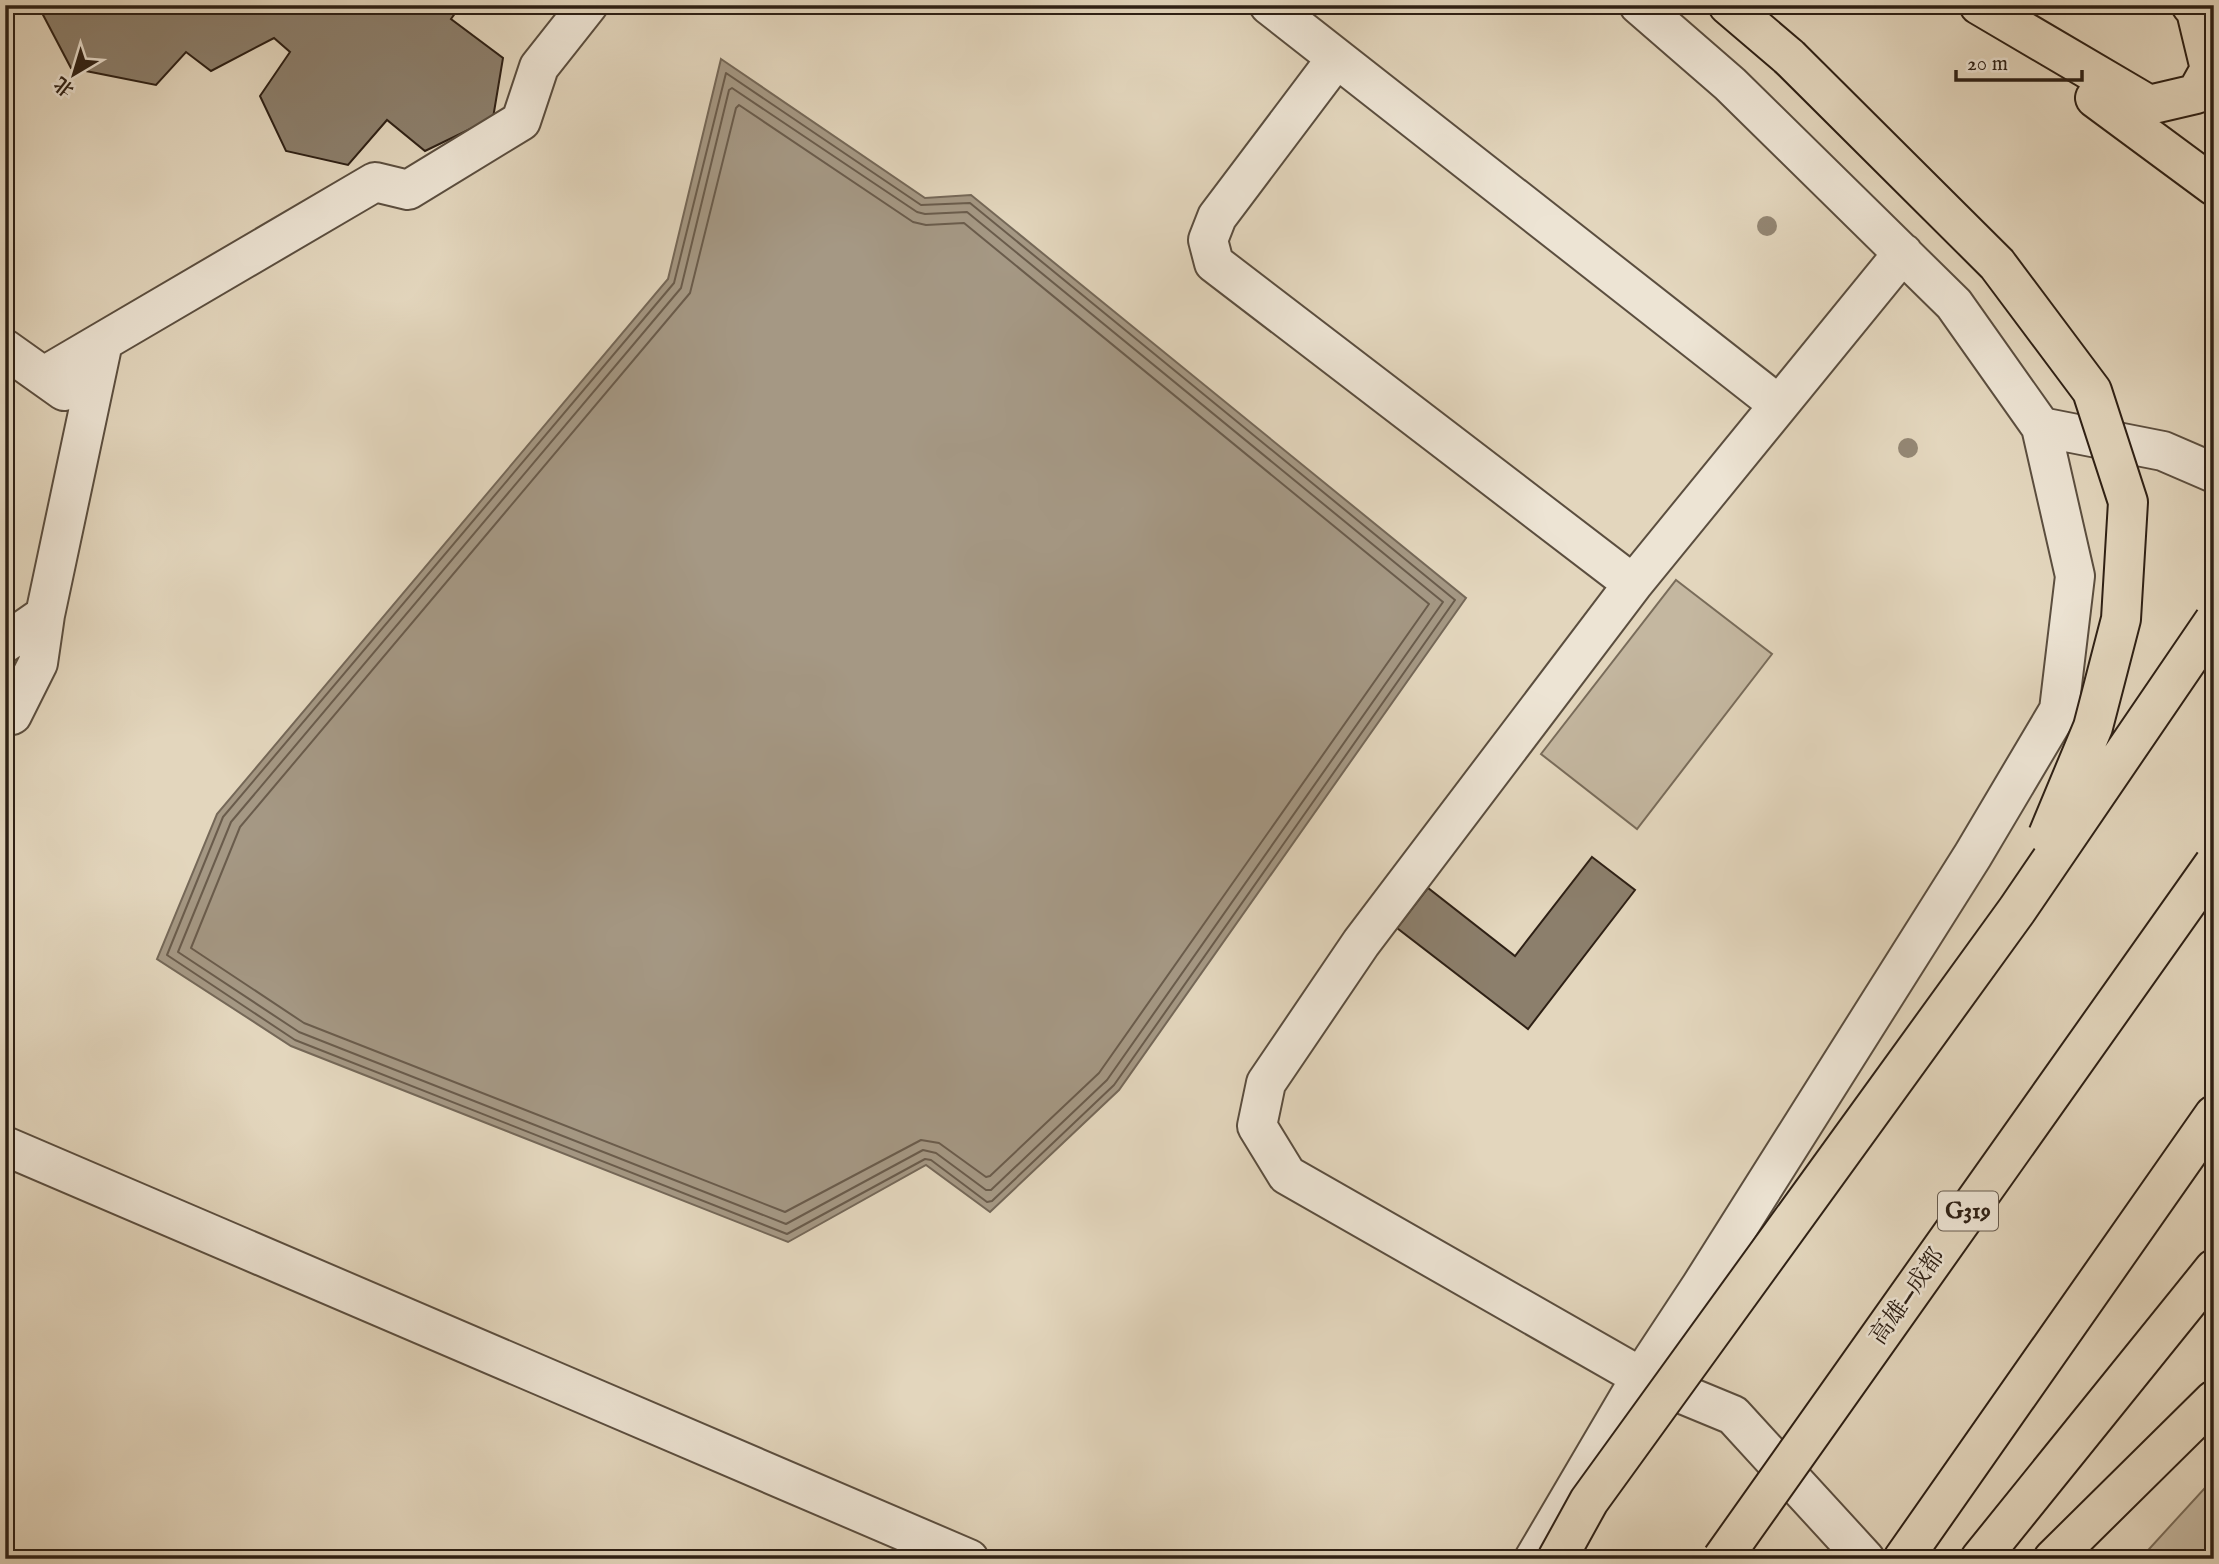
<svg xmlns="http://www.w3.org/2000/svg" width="2219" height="1564" viewBox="0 0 2219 1564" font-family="'IM FELL English','Noto Serif SC',serif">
<rect width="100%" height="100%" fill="#e3d6bd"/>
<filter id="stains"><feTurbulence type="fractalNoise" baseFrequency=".00286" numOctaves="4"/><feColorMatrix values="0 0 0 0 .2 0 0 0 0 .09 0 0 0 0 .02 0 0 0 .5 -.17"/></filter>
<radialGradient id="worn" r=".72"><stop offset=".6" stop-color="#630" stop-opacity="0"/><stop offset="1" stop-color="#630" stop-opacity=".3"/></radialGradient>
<!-- green -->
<path fill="#c4b7a0" stroke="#796c5a" stroke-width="2" d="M1676 580 1772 654 1637 829 1541 754Z
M2214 1478V1559H2140Z"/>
<!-- water -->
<path fill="#a59884" stroke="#756858" stroke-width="2" d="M721 59 925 198 971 195 1466 598 1119 1090 990 1212 926 1165 788 1242 291 1046 157 959 217 814 668 279Z"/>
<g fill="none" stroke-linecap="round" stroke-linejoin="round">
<!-- shore -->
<path stroke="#6a5c4c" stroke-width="2" d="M726 73 921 205 970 203 1455 600 1114 1085 992 1201 987 1202 931 1160 925 1159 787 1234 295 1040 167 955 223 817 674 283Z
M732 88 917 212 925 214 967 212 1443 602 1107 1080 991 1190H986L936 1153 923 1150 786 1224 299 1032 178 952 231 822 681 288 729 90Z
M739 105 913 222 926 225 964 223 1429 604 1099 1073 990 1176 986 1177 939 1143 921 1140 785 1212 304 1023 191 948 240 827 690 293 736 108Z"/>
</g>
<!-- building -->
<path fill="#8c7f6c" stroke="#2e2015" stroke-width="2" d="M45 5H461L451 19 503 58 493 118 425 151 387 120 348 165 286 151 260 96 290 52 274 38 211 71 186 52 156 85 71 68 41 11Z
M1592 857 1635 890 1528 1029 1397 928 1428 888 1515 956Z"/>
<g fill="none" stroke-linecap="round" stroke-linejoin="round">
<defs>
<path id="minor" d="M1269 5 1779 405
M1336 59 1217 217 1208 240 1214 263 1633 584
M5 349 64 391
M44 376 375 182 408 190 521 121 539 67 588 5
M2041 427 2163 451 2214 473
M5 643 45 615
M12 715 38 663 45 615 103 342
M5 1146 969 1559
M1534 1559 1641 1377 1701 1286 1973 855 2059 710 2075 576 2041 427 1954 304 1730 84 1639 5
M1865 1559 1733 1415 1641 1377 1287 1175 1257 1126 1266 1083 1361 943 1633 584 1903 253"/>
<path id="highway" d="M1728 5 1789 57
M1979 5 2149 105 2196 94 2210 69 2196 11 2191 5
M2095 98 2214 186
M1903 1559 2214 1115
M1980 1559 2214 1269
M2053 1559 2214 1400"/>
</defs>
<!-- minor casing -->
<use href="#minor" stroke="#5b4e3f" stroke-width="42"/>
<!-- highway casing -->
<use href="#highway" stroke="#2e2015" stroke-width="42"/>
<!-- minor -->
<use href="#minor" stroke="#ede4d4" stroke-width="38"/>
<!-- highway -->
<use href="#highway" stroke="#e3d6bd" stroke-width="38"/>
<defs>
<path id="highway-bridge" d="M1789 57 1997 264 2092 391 2128 502 2121 619 2093 727 2048 835
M1557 1559 1589 1501 2017 910 2214 621
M1722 1559 2214 864"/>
</defs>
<!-- highway-bridge casing -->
<use href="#highway-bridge" stroke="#2e2015" stroke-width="42" stroke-linecap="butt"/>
<!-- highway-bridge -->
<use href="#highway-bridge" stroke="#e3d6bd" stroke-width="38"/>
</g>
<!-- trees -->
<g fill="#948774">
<circle cx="1767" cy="226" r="10"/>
<circle cx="1908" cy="448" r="10"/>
</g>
<g text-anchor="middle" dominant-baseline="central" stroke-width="5" stroke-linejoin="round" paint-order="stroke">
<!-- shield labels -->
<rect fill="#ede4d4" stroke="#675b4e" stroke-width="2" x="1938" y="1191.5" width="60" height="39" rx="5"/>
<g font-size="23" font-weight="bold" fill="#2e2015">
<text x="1968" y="1211">G319</text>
</g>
<!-- street labels -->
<g font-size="24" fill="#2e2015" stroke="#ede4d4">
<text transform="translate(1908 1297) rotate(-55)">高雄—成都</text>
</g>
</g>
<!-- margin -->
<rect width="2219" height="1564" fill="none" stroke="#e3d6bd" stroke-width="28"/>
<rect x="7" y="7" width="2205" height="1550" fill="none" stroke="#2e2015" stroke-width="3.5"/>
<rect x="14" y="14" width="2191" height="1536" fill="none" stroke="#2e2015" stroke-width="2"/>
<!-- north arrow -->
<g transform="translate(74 74) rotate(218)" stroke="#ede4d4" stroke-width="5" paint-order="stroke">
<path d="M0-5L12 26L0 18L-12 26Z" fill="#2e2015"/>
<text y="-10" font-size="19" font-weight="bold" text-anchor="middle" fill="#2e2015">北</text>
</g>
<!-- scale -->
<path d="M1956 70v10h126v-10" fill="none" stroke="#2e2015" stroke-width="3.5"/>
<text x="1967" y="70" font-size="21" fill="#2e2015" stroke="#ede4d4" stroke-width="5" paint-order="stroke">20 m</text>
<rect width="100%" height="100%" filter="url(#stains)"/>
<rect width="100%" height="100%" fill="url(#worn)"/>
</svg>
